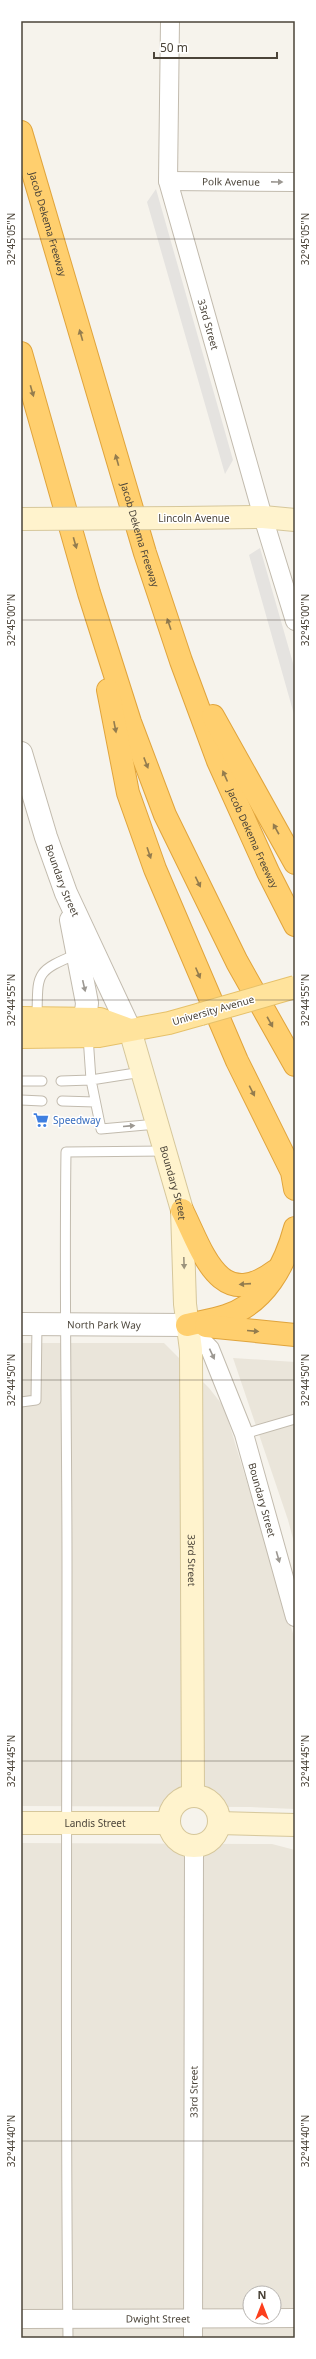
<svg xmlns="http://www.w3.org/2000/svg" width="316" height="2359" viewBox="0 0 316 2359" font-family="'Noto Sans',sans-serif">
<rect width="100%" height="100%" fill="#f6f3ec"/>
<!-- residential -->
<path fill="#eae5da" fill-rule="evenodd" d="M21 1343H164L209 1388 224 1407 295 1640V1809L250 1807 21 1806Z
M233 1358 295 1362V1546L288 1520Z
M21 1843 272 1844 295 1850V2338H21ZM250 2293H274V2317H250Z"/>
<!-- parking -->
<path fill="#e5e3e0" d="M156 189 233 460 225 474 147 202Z
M260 548 295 670V718L249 555Z"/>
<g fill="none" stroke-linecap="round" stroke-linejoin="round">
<defs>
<path id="service" d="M37 1018C38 973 34 972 77 954
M142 1072 91 1080 101 1129 157 1124
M21 1081H42
M61 1081 91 1080 88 1036
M21 1100 42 1101
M62 1101 95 1102
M21 1402 36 1400 37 1324
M244 1434 295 1419
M68 2338C65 2082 67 1826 67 1569 67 1430 64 1291 66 1152L165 1151"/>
<g id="minor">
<path id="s1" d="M170 21 168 181 263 517 295 621"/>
<path id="s2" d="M168 181 295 182"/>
<path id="s3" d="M187 1325 210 1349 244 1434 295 1617"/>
<path id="s4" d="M21 2319 295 2318"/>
<path id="s5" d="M193 2338 194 1846"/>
</g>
<g id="tertiary">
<path id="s6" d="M21 753 46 837 66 893 130 1030"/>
<path d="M71 920 87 1003 86 1012 80 1019"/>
<path id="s7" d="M21 1324 187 1325"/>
</g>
<g id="secondary">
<path d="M181 518 263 517 295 520"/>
<path id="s8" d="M130 1030 182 1210 185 1304 191 1350 193 1796"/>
<circle cx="194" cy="1821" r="25"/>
<path id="s9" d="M21 1823H169"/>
<path d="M219 1823 295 1825"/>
</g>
<path id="primary" d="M21 1018 100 1019 130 1030
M21 1037 99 1036 169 1023 201 1014"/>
<g id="motorway">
<path id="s10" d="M21 132 145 553 181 661 218 761 268 872 295 925"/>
<path d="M21 353 89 593 130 722 165 815 237 962 295 1065"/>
<path d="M108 690 128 793 155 869 237 1061 292 1172 295 1189"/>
<path d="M213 716 295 863"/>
<path d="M182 1210C203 1252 219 1313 275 1271"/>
<path d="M187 1325C200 1322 214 1320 226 1316 265 1303 285 1265 295 1228"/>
<path d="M206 1326 295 1335"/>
</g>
</defs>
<!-- service casing -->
<use href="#service" stroke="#c2bbae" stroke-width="11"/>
<!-- minor casing -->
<use href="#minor" stroke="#c2bbae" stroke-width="20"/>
<!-- tertiary casing -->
<use href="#tertiary" stroke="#c2bbae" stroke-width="24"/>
<!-- secondary casing -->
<use href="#secondary" stroke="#d6c79b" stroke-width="24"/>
<!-- primary casing -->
<use href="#primary" stroke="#e6c16a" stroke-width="24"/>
<!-- motorway casing -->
<use href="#motorway" stroke="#e0a43c" stroke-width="24"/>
<!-- service -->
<use href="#service" stroke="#fff" stroke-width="9"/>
<!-- minor -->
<use href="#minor" stroke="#fff" stroke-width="18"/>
<!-- tertiary -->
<use href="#tertiary" stroke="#fff" stroke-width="22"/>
<!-- secondary -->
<use href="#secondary" stroke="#fff3cd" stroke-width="22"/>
<!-- primary -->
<use href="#primary" stroke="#ffe39c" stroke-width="22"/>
<!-- motorway -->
<use href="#motorway" stroke="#ffcf6e" stroke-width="22"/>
<defs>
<path id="secondary-bridge" d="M21 519 181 518"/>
<path id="primary-bridge" d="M201 1014 295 987"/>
</defs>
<!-- secondary-bridge casing -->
<use href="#secondary-bridge" stroke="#d6c79b" stroke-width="24" stroke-linecap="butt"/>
<!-- primary-bridge casing -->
<use href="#primary-bridge" stroke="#e6c16a" stroke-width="24" stroke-linecap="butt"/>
<!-- secondary-bridge -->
<use href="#secondary-bridge" stroke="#fff3cd" stroke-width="22"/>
<!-- primary-bridge -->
<use href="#primary-bridge" stroke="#ffe39c" stroke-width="22"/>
</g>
<!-- one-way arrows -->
<defs><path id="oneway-solid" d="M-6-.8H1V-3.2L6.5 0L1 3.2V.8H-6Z"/></defs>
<g fill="#9c9892">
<use href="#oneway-solid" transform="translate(277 182) rotate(1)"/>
<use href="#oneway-solid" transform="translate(84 986) rotate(77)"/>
<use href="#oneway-solid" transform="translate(129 1126) rotate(-5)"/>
<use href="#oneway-solid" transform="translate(212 1354) rotate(65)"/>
<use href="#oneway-solid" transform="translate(278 1557) rotate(74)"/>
</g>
<g fill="#937c4e">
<use href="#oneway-solid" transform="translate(81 335) rotate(-106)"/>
<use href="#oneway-solid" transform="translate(32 391) rotate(74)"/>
<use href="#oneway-solid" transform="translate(117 460) rotate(-106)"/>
<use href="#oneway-solid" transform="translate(75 543) rotate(74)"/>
<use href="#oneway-solid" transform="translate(169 624) rotate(-109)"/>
<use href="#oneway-solid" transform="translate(115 727) rotate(79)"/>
<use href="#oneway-solid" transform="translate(146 763) rotate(69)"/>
<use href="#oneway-solid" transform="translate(225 776) rotate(-114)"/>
<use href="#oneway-solid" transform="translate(276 829) rotate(-119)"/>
<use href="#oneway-solid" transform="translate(149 853) rotate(71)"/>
<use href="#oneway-solid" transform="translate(198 882) rotate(64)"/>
<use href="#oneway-solid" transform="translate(198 973) rotate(67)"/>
<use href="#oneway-solid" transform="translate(270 1022) rotate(61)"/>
<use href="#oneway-solid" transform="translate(252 1091) rotate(63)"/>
<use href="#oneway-solid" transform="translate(245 1284) rotate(176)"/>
<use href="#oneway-solid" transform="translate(253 1331) rotate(5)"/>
</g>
<use fill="#9c937c" href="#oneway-solid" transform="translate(184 1263) rotate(88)"/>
<!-- ticks -->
<path fill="none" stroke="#4b4439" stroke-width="1" stroke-opacity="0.45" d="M21 21V2338M21 239H295M21 620H295M21 1000H295M21 1380H295M21 1761H295M21 2141H295"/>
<!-- icons -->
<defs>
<symbol id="supermarket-bare" viewBox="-9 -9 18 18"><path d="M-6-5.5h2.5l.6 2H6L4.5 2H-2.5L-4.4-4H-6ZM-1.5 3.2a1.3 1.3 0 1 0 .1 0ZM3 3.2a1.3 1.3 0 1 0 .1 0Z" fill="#3f7fe0" stroke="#fff" stroke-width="2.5" paint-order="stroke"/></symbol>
</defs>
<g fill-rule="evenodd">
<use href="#supermarket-bare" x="30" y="1109" width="22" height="22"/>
</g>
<g text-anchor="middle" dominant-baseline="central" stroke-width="3" stroke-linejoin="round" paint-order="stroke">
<!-- street labels -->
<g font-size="10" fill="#4b4439" stroke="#fff">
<text stroke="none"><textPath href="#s2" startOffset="63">Polk Avenue</textPath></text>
<text stroke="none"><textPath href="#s10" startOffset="96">Jacob Dekema Freeway</textPath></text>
<text stroke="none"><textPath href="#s1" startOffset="309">33rd Street</textPath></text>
<text x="194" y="518">Lincoln Avenue</text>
<text stroke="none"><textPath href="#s10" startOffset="420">Jacob Dekema Freeway</textPath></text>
<text stroke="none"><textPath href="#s10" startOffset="744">Jacob Dekema Freeway</textPath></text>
<text stroke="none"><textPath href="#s6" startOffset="134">Boundary Street</textPath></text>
<text transform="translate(213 1010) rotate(-16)">University Avenue</text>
<text stroke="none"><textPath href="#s8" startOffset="159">Boundary Street</textPath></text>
<text stroke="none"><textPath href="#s7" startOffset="83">North Park Way</textPath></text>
<text stroke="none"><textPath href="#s3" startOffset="193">Boundary Street</textPath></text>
<text stroke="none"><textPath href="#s8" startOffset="538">33rd Street</textPath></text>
<text stroke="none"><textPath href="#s9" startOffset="74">Landis Street</textPath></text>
<text stroke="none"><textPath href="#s5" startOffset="246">33rd Street</textPath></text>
<text stroke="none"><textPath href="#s4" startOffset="137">Dwight Street</textPath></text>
</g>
<!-- shop labels -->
<g font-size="10" fill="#366cbe" stroke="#fff" text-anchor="start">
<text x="53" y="1120">Speedway</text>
</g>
</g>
<!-- border -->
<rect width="316" height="2359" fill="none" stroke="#ffffff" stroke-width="44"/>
<!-- north arrow -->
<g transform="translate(262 2305)"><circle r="19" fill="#ffffff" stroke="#b7b4b0"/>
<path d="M0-3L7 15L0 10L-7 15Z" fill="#fc3f1d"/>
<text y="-6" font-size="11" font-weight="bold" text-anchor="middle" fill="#4b4439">N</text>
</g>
<!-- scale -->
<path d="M154 52v6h123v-6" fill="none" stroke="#4b4439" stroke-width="2"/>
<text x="160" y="52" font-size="12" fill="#4b4439" stroke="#ffffff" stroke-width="3" paint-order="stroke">50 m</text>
<rect x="22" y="22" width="272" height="2315" fill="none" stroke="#4b4439" stroke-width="1.5"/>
<g font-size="10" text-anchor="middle" fill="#4b4439">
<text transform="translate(11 239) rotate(-90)" y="4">32°45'05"N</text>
<text transform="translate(305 239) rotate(-90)" y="4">32°45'05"N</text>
<text transform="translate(11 620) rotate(-90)" y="4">32°45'00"N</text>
<text transform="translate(305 620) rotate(-90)" y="4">32°45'00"N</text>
<text transform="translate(11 1000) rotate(-90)" y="4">32°44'55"N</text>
<text transform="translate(305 1000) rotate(-90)" y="4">32°44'55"N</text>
<text transform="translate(11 1380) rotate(-90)" y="4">32°44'50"N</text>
<text transform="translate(305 1380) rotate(-90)" y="4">32°44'50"N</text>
<text transform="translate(11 1761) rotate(-90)" y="4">32°44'45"N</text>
<text transform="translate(305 1761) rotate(-90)" y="4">32°44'45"N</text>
<text transform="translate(11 2141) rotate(-90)" y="4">32°44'40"N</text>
<text transform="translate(305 2141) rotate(-90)" y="4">32°44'40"N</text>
</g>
</svg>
